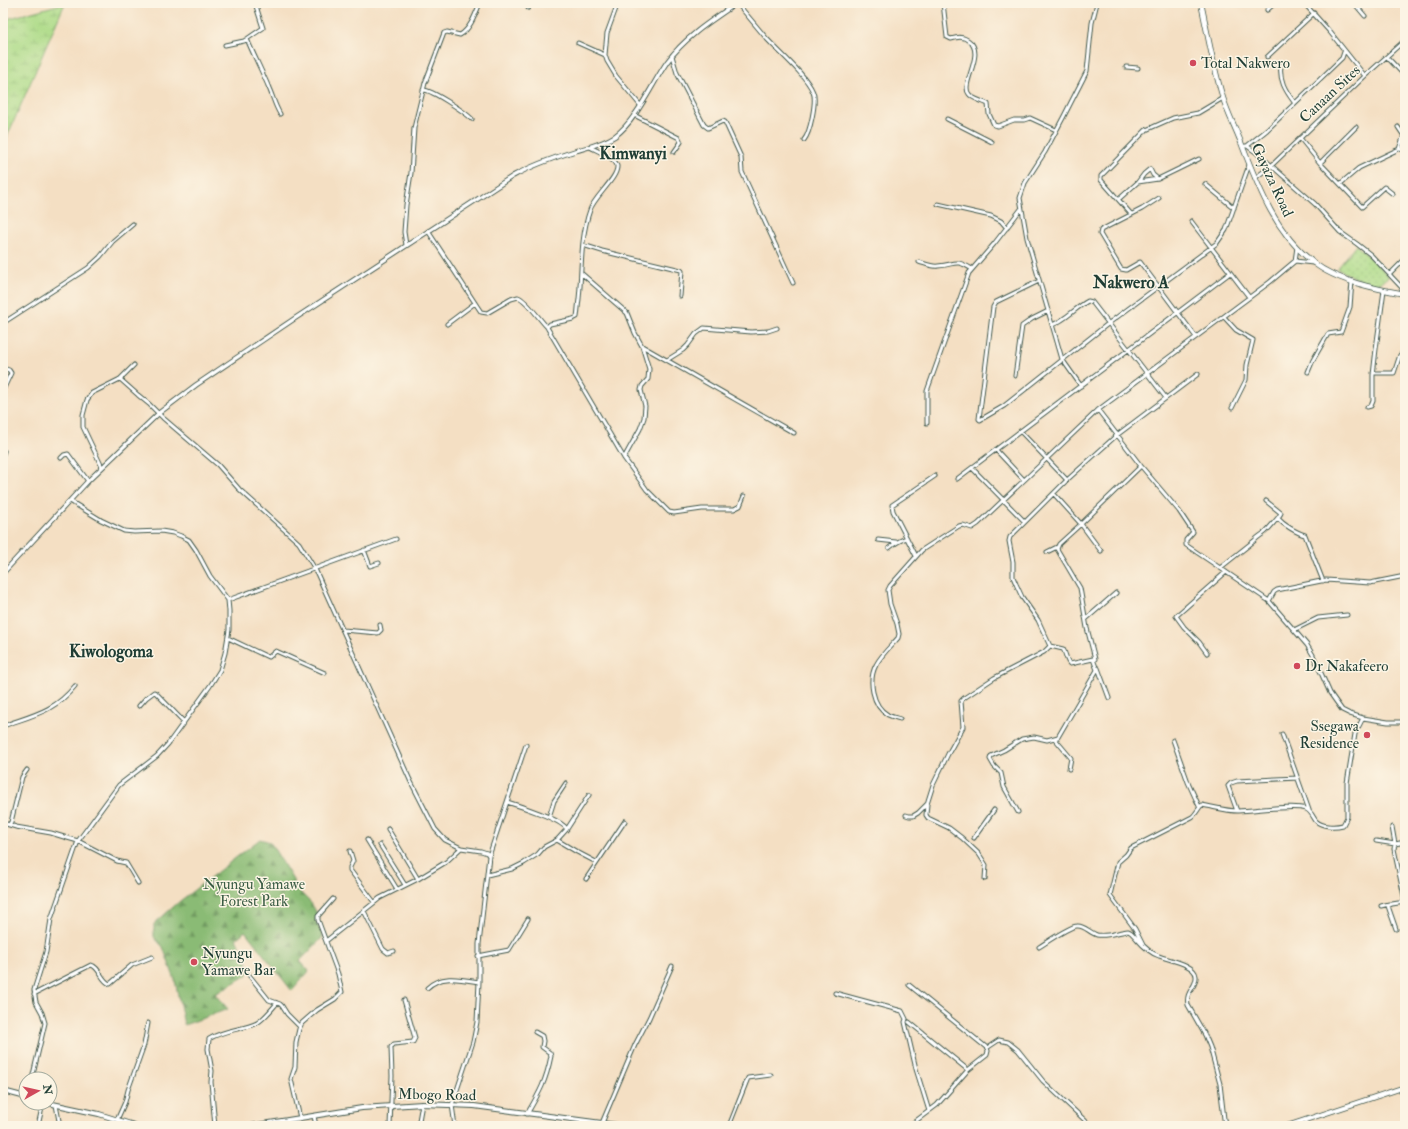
<svg xmlns="http://www.w3.org/2000/svg" width="1408" height="1129" viewBox="0 0 1408 1129" font-family="'IM FELL Double Pica',serif">
<defs>
<pattern id="forest-firs" width="22" height="20" patternUnits="userSpaceOnUse"><rect width="22" height="20" fill="#8abb74"/><path d="M5 1l3.5 6h-7zM16 11l3.5 6h-7z" fill="#709960"/></pattern>
<pattern id="wetland-marsh" width="20" height="14" patternUnits="userSpaceOnUse"><rect width="20" height="14" fill="#addb88"/><path d="M1 5h8M5 5V1M11 12h8M15 12V8" fill="none" stroke="#94bd76"/></pattern>
<pattern id="park-dots" width="8" height="8" patternUnits="userSpaceOnUse"><rect width="8" height="8" fill="#addb88"/><path d="M2 2h.1M6 6h.1" fill="none" stroke="#94bd76" stroke-width="1.8" stroke-linecap="round"/></pattern>
</defs>
<rect width="100%" height="100%" fill="#fcf5e5"/>
<filter id="ink" filterUnits="userSpaceOnUse"><feTurbulence type="fractalNoise" baseFrequency=".025" numOctaves="2"/><feDisplacementMap in="SourceGraphic" scale="8" xChannelSelector="R" yChannelSelector="G"/><feConvolveMatrix kernelMatrix="1 2 1 2 8 2 1 2 1" color-interpolation-filters="sRGB"/></filter>
<filter id="wash" filterUnits="userSpaceOnUse"><feTurbulence type="fractalNoise" baseFrequency=".012" numOctaves="4" result="noise"/><feDisplacementMap in="SourceGraphic" scale="16" xChannelSelector="R" yChannelSelector="G"/><feGaussianBlur stdDeviation="0.9" result="paint"/><feColorMatrix in="noise" values="0 0 0 0 0 0 0 0 0 0 0 0 0 0 0 0 0 1.4 0 .05"/><feComposite in="paint" operator="in"/></filter>
<g filter="url(#wash)">
<rect width="100%" height="100%" fill="#f4dfc3"/>
<!-- forest -->
<path fill="url(#forest-firs)" stroke="#547c54" d="M260 839 270 842 293 880 294 886 311 903 318 915 315 919 323 937 300 961 309 971 292 991 245 931 236 939 244 954 250 970 247 975 215 994 228 1009 184 1025 175 980 163 947 154 937V924L180 901Z"/>
<!-- wetland -->
<path fill="url(#wetland-marsh)" stroke="#668c5e" d="M65 3 3 146V20Z"/>
<!-- park -->
<path fill="url(#park-dots)" stroke="#668c5e" d="M1356 245 1389 276 1379 284H1368L1337 269Z"/>
</g>
<g filter="url(#ink)">
<g fill="none" stroke-linecap="round" stroke-linejoin="round">
<defs>
<path id="minor" d="M618 3 607 33 605 55 607 61 616 76 640 105
M737 3C747 15 757 27 767 39 780 53 806 75 813 92 817 101 810 133 804 140
M943 3 947 37 951 39C958 37 963 36 969 41 986 53 960 84 969 94 972 99 983 101 988 104L989 114 994 125 998 126 1014 120H1024L1030 118 1056 130
M1304 3 1330 32 1365 76
M1354 3 1365 16
M528 8 531 3
M1267 10 1275 3
M247 39C254 56 262 71 269 88 273 97 275 106 280 114
M578 43 605 55
M225 45 244 41 263 28 255 3
M672 56 677 73 704 125 708 128 723 121 725 122 741 157 742 172 793 283
M1267 57 1314 13
M1387 57 1405 76
M1281 65C1279 80 1285 90 1294 102
M1126 67 1138 68
M423 90C431 89 466 113 472 119
M634 115 679 138 681 142 674 152
M947 119 992 142
M1398 127 1404 136
M1145 132 1146 130 1173 118 1198 113 1223 98
M1300 138 1320 163 1362 207 1384 187 1393 194
M1245 146H1247L1267 130 1342 58 1344 52
M1247 146 1257 153 1315 204 1340 232 1357 244 1371 255 1405 291
M590 147C597 151 616 158 617 166 618 178 594 197 590 210 580 238 582 270 579 299 578 305 578 311 577 317L573 319 550 324 547 327 548 329 624 458 647 490 669 512 674 513 702 509H734L740 506 744 496
M1399 149 1405 132
M1320 163 1356 127
M1255 178 1271 166 1365 76 1405 40
M1138 182 1144 174 1150 169 1153 175 1158 179
M1205 184 1234 208
M1340 184 1359 168 1399 149 1405 150
M1159 198 1142 209 1101 230 1100 234 1121 269 1126 270 1140 262 1196 337
M1119 199 1138 182 1158 179 1199 159
M938 204 991 216 1001 221 1007 228
M1131 214 1101 180V176L1146 130
M1191 221 1249 297
M428 231 481 312 487 313 511 299 518 297C527 300 539 319 547 327
M406 245 404 232 406 205 411 173 414 128 425 83 444 33 447 32 460 35C470 30 476 13 480 3
M583 245 602 251 681 270 682 271 680 296
M1295 261 1313 263
M919 262C926 264 932 267 938 266 956 265 954 258 972 269
M581 273 627 313 635 333 642 346 649 369 648 379 642 386 641 390 645 406 644 418 640 429 624 458
M1390 274 1405 259
M1039 281 996 302 993 307 979 419 980 420 1004 406 1109 323 1217 243 1226 230 1249 165
M1224 317 1236 330 1253 340 1247 365 1246 380 1232 408
M3 323 88 268 100 257 113 241 133 224
M447 324 475 303
M1052 325C1066 320 1075 308 1088 301L1092 302 1166 398
M642 346 794 433
M667 360 683 350 688 345 696 334 704 328 751 332 768 331 777 328
M3 368 9 370 11 373 3 390
M1308 372 1313 360 1328 334 1341 332 1350 307 1352 281
M1373 373H1394L1400 355
M1015 376 1022 326 1032 319 1048 311
M120 379 138 395 149 404 163 418 218 465 239 489 299 543 315 569 410 780 435 829 445 840 461 848 481 851 487 853 489 856 479 944V982L477 1022 473 1042 452 1105 455 1126
M1081 386 1062 359 1027 238 1020 198 1025 183 1045 152 1064 116 1087 71 1092 23 1097 3
M1367 407 1371 406 1373 401V375L1376 349 1384 290
M1098 410 1141 466 1179 511 1193 532 1186 540V545L1269 601 1307 645 1313 655 1330 693 1342 710 1350 714 1363 718 1388 722H1405
M927 423V391L969 273 994 244 1021 209
M1020 431 1067 480
M996 450 1024 480
M3 454 4 451
M61 458 64 455 68 454 88 481
M102 467 83 427V415L87 400 92 393 120 379 134 365
M972 468 1025 522
M957 479 1230 273
M1054 494 1081 524 1059 544 1057 549 1080 588 1087 628 1095 659
M1278 518C1282 524 1297 533 1305 535L1323 581
M878 540 896 542
M889 548C895 543 900 540 907 538
M364 550 370 566 379 563
M1101 551 1081 524 1141 466
M1047 552 1057 547
M916 556 893 511 892 505 935 476
M1220 568 1254 541C1258 537 1260 536 1264 533 1266 532 1280 516 1281 513L1266 501
M228 600 396 539
M1269 601 1274 592 1277 590 1326 580 1370 583 1405 576
M1086 619 1116 593
M343 630 378 633 381 630 380 625
M1294 630 1318 618 1347 615
M228 638 268 657H269L276 651 325 673
M1050 646 1038 620 1022 597 1016 584 1013 577V562L1009 541 1010 537 1067 480 1117 435 1198 374
M1207 653 1199 642 1184 627 1176 616 1226 572
M1098 668 1109 698
M139 706 146 698 154 692 156 693 184 722
M900 719C897 718 892 717 888 715 872 706 868 680 876 665 881 655 891 646 898 638L899 634 897 624 890 604 888 590 890 586 922 550 959 526 963 525 972 528 978 524 1098 410 1270 282 1295 261 1297 247
M3 726C33 715 54 712 75 686
M1405 731V758
M1282 734 1309 810
M1055 739 1071 758 1069 769
M1173 740 1188 782 1199 806
M507 802C520 806 560 819 567 829
M927 804 926 815 928 818 949 828 962 838 979 854 986 865 985 879
M1237 811 1228 786 1231 783 1237 781 1298 778
M906 815 909 816H913L918 813 927 804 933 785 948 754 963 727 961 701 964 698 994 678 1044 652 1050 646 1063 649C1066 653 1066 661 1070 664L1093 659 1097 670 1058 737 1047 740 1034 737 1022 739 1004 750 991 756 990 759 994 766 1001 773 1004 787 1018 812
M549 817 554 801 566 783
M3 823 16 827 51 833 64 837 78 841 117 861 126 863 138 883
M9 825 11 822 22 777 27 770
M1392 827 1395 844 1394 849 1405 901
M388 829 418 879
M974 838 994 810
M367 840 397 889
M557 840 577 852 596 862
M1376 841 1395 844 1405 842
M380 845 405 885
M350 851 353 861 350 867V870L374 902
M489 856 526 745
M487 875 512 869 524 863 538 854 544 847 557 840 567 829 589 795
M586 879 625 821
M1381 906 1389 904
M364 911 383 949 388 953 394 951
M1396 929 1388 906 1392 904 1405 902
M326 941 380 898 418 879 446 862 461 848
M1143 945 1135 929 1110 895 1118 862 1126 855 1131 848 1192 817C1196 814 1199 807 1202 805 1214 807 1226 811 1238 811 1254 811 1294 804 1306 809 1311 811 1313 817 1316 821 1322 827 1335 827 1343 825L1347 817V783L1355 734 1363 718
M1039 947C1047 942 1070 926 1077 926 1084 925 1090 933 1097 935 1107 937 1118 932 1128 931 1132 932 1134 936 1137 939 1143 946 1150 953 1159 956 1168 960 1195 964 1196 976 1197 988 1185 990 1188 1005L1205 1035 1210 1047 1220 1084 1224 1119 1225 1123 1230 1126
M478 956 509 950 528 919
M245 970 269 1000 280 1004 282 1006 287 1014 300 1027
M909 985 987 1048 988 1051 987 1055 968 1070 937 1105 909 1126
M427 988C441 974 461 979 479 982
M835 993 902 1011 906 1019 905 1022 916 1069 929 1111
M34 994 91 965C100 967 101 981 110 984L132 965 152 957
M909 1022 968 1070
M987 1048 999 1040 1008 1042 1018 1050 1043 1081 1091 1126
M32 1079 45 1023 42 1013 36 1002 34 990 46 952 51 919 78 841 119 785 157 756 168 744 210 686 220 670 225 653 229 630V611L228 600 210 576 196 550 189 540 181 536 173 533 161 531 134 532 124 531 101 520 70 501
M56 1105 60 1126
M527 1114C540 1092 546 1081 551 1056L550 1053 542 1047 543 1041 542 1036 535 1032
M314 1116 316 1126
M300 1118 291 1079 295 1067 296 1042 299 1029 302 1023 317 1010 335 999 342 992 338 974 318 920V916L333 899
M117 1120 125 1102 128 1090 144 1045 148 1023
M602 1123 635 1045 649 1018 672 966
M38 1126 43 1103
M215 1126 211 1082 212 1071 208 1049 209 1039C225 1029 243 1030 257 1023 265 1018 271 1010 277 1003
M390 1126 392 1076 391 1047 394 1044 413 1042 415 1038 404 1000
M418 1126 422 1104
M582 1126 583 1121
M729 1126 748 1078 771 1075"/>
<path id="tertiary" d="M3 573 88 481 159 413 196 385 294 319 513 176C533 165 553 158 575 151 588 147 603 144 615 136 636 121 652 84 667 62 685 37 712 20 737 3"/>
<path id="secondary" d="M3 1091 26 1097
M48 1103 99 1114 137 1126
M251 1126 362 1108 422 1104 474 1106 624 1126
M1287 1126 1405 1087"/>
<path id="primary" d="M1201 3C1208 35 1213 67 1223 98 1228 114 1236 129 1242 145 1259 189 1276 234 1314 263 1336 281 1377 289 1405 294"/>
</defs>
<!-- minor casing -->
<use href="#minor" stroke="#3f5549" stroke-width="5"/>
<!-- tertiary casing -->
<use href="#tertiary" stroke="#3f5549" stroke-width="5.5"/>
<!-- secondary casing -->
<use href="#secondary" stroke="#3f5549" stroke-width="6"/>
<!-- primary casing -->
<use href="#primary" stroke="#3f5549" stroke-width="6"/>
<!-- minor -->
<use href="#minor" stroke="#fff" stroke-width="3"/>
<!-- tertiary -->
<use href="#tertiary" stroke="#fff" stroke-width="3.5"/>
<!-- secondary -->
<use href="#secondary" stroke="#fff" stroke-width="4"/>
<!-- primary -->
<use href="#primary" stroke="#fff" stroke-width="4.5"/>
</g>
</g>
<!-- markers -->
<g fill="#d1495b" stroke="#fcf5e5" stroke-width="1.5">
<circle cx="1193" cy="63" r="4"/>
<circle cx="1297" cy="666" r="4"/>
<circle cx="1367" cy="735" r="4"/>
<circle cx="194" cy="962" r="4"/>
</g>
<g text-anchor="middle" dominant-baseline="central" stroke-width="3" stroke-linejoin="round" paint-order="stroke">
<!-- poi labels -->
<g font-size="15" fill="#1f3d34" stroke="#fcf5e5" text-anchor="start">
<text x="1201" y="63">Total Nakwero</text>
<text x="1305" y="666">Dr Nakafeero</text>
<text x="1359" y="726" text-anchor="end">Ssegawa<tspan x="1359" dy="17">Residence</tspan></text>
<text x="202" y="953">Nyungu<tspan x="202" dy="17">Yamawe Bar</tspan></text>
</g>
<!-- street labels -->
<g font-size="15" fill="#1f3d34" stroke="#fcf5e5">
<text transform="translate(1330 94) rotate(-43)">Canaan Sites</text>
<text transform="translate(1272 180) rotate(65)">Gayaza Road</text>
<text transform="translate(437 1095) rotate(1)">Mbogo Road</text>
</g>
<!-- park labels -->
<g font-size="15" fill="#3b5d45" stroke="#fcf5e5">
<text x="254" y="884">Nyungu Yamawe<tspan x="254" dy="17">Forest Park</tspan></text>
</g>
<!-- quarter labels -->
<g font-size="17" font-weight="bold" fill="#1f3d34" stroke="#fcf5e5">
<text x="633" y="153">Kimwanyi</text>
<text x="1131" y="282">Nakwero A</text>
<text x="111" y="651">Kiwologoma</text>
</g>
</g>
<!-- margin -->
<rect width="1408" height="1129" fill="none" stroke="#fcf5e5" stroke-width="16"/>
<!-- north arrow -->
<g transform="translate(38 1091) rotate(82)"><circle r="19" fill="#fcf5e5" stroke="#a4ab9e"/>
<path d="M0-3L7 15L0 10L-7 15Z" fill="#d1495b"/>
<text y="-6" font-size="11" font-weight="bold" text-anchor="middle" fill="#1f3d34">N</text>
</g>
</svg>
